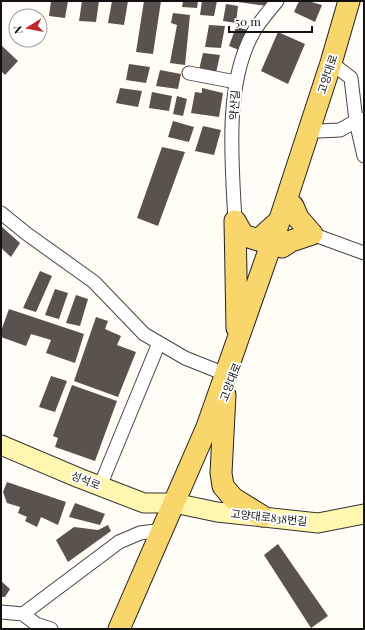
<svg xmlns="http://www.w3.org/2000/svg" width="365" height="630" viewBox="0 0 365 630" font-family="'Playfair Display','Noto Sans KR',serif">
<rect width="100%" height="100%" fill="#fffdf5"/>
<!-- building -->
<path fill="#5a524d" d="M51 1H68L65 18 49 16Z
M82 1H99L96 22 79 21Z
M112 1H128L124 25 108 23Z
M144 1H161L153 54 136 52Z
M183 1H198L197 8 182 7Z
M202 1H217L214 16 200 15Z
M231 1H270L267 6Z
M299 1H308L322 5 315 22 294 12Z
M226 4 238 6 236 23 223 21Z
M173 13 190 15 185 65 170 63 177 25 171 23Z
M209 25 225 26 221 48 205 47Z
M236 27 248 30 239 50 229 46Z
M278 32 305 44 288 84 261 71Z
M1 45 18 61 5 75 1 71Z
M203 53 220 55 216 73 199 70Z
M129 64 150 67 146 83 126 80Z
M160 70 181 74 178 89 156 86Z
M120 88 142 91 138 107 116 103Z
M202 88 223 93 219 117 191 113 195 92 202 93Z
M152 92 172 96 169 111 149 108Z
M177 96 187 99 183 116 173 114Z
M173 121 194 127 189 142 168 137Z
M203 126 221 130 214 155 195 151Z
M162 147 185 152 158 226 137 218Z
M1 226 20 243 11 257 1 248Z
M40 271 52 276 36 312 23 308Z
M55 289 68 293 59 319 45 315Z
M76 295 88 299 80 326 66 323Z
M9 309 84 334 75 363 46 353 51 340 31 334 26 346 1 337V331Z
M96 317 108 321 105 329 121 336 117 345 136 352 118 397 74 381Z
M51 376 67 381 55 412 39 407Z
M72 385 117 401 95 461 55 447 58 438 53 436Z
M7 482 66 502 58 525 41 517 37 527 25 521 27 517 18 513 20 507 7 503 3 492Z
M75 503 105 514 100 525 69 517Z
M108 525 111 531 68 562 56 540 74 527 98 530Z
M278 544 328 616 311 628 264 555Z
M1 581 10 589 5 597H1Z"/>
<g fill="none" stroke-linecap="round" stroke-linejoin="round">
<defs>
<path id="street" d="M338 68 351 78 356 121 364 156
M189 73 236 82
M319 131 340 130 356 121 364 119
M1 213 27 234 94 282 144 334 185 358 225 374
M235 221C232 163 224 85 253 33 259 22 269 11 277 1
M312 234 364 253
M100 486 159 343
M1 612 23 614 119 542 140 533 163 530
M23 614 36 624 51 629"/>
<path id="secondary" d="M1 445 79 478 144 503H174L217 512 318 523 364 514"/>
<path id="primary" d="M235 221 237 328
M235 221 243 235 258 240 278 222
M282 247 291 241 312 234 298 218 293 206
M225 395 221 473 223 486 233 498 262 516
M119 629 207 427 279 222 331 63 349 1"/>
</defs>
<!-- street casing -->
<use href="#street" stroke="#444" stroke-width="15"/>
<!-- secondary casing -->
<use href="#secondary" stroke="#333" stroke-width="21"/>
<!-- primary casing -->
<use href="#primary" stroke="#222" stroke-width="23"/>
<!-- street -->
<use href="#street" stroke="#fff" stroke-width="13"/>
<!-- secondary -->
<use href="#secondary" stroke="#fff6b0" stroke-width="19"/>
<!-- primary -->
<use href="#primary" stroke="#f9d66b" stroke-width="21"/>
</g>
<g text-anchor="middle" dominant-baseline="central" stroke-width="4" stroke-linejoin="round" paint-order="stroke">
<!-- street labels -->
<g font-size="11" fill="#111" stroke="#fff">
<text transform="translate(327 74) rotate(-72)">고양대로</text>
<text transform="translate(234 105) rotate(-86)">약산길</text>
<text transform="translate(230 382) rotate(-69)">고양대로</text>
<text transform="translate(86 480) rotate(22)">성석로</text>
<text transform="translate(269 517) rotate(6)">고양대로838번길</text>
</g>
</g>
<!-- border -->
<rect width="365" height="630" fill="none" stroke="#111111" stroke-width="4"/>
<!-- north arrow -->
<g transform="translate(28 28) rotate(259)"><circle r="19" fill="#ffffff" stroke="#a0a0a0"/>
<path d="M0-3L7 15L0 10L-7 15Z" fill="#c4262e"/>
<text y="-6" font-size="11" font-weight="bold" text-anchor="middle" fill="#111111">N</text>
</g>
<!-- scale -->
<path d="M229 26v6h83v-6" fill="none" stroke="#111111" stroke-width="2"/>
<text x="235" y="26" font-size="12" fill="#111111" stroke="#ffffff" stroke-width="3" paint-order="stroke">50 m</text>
</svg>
